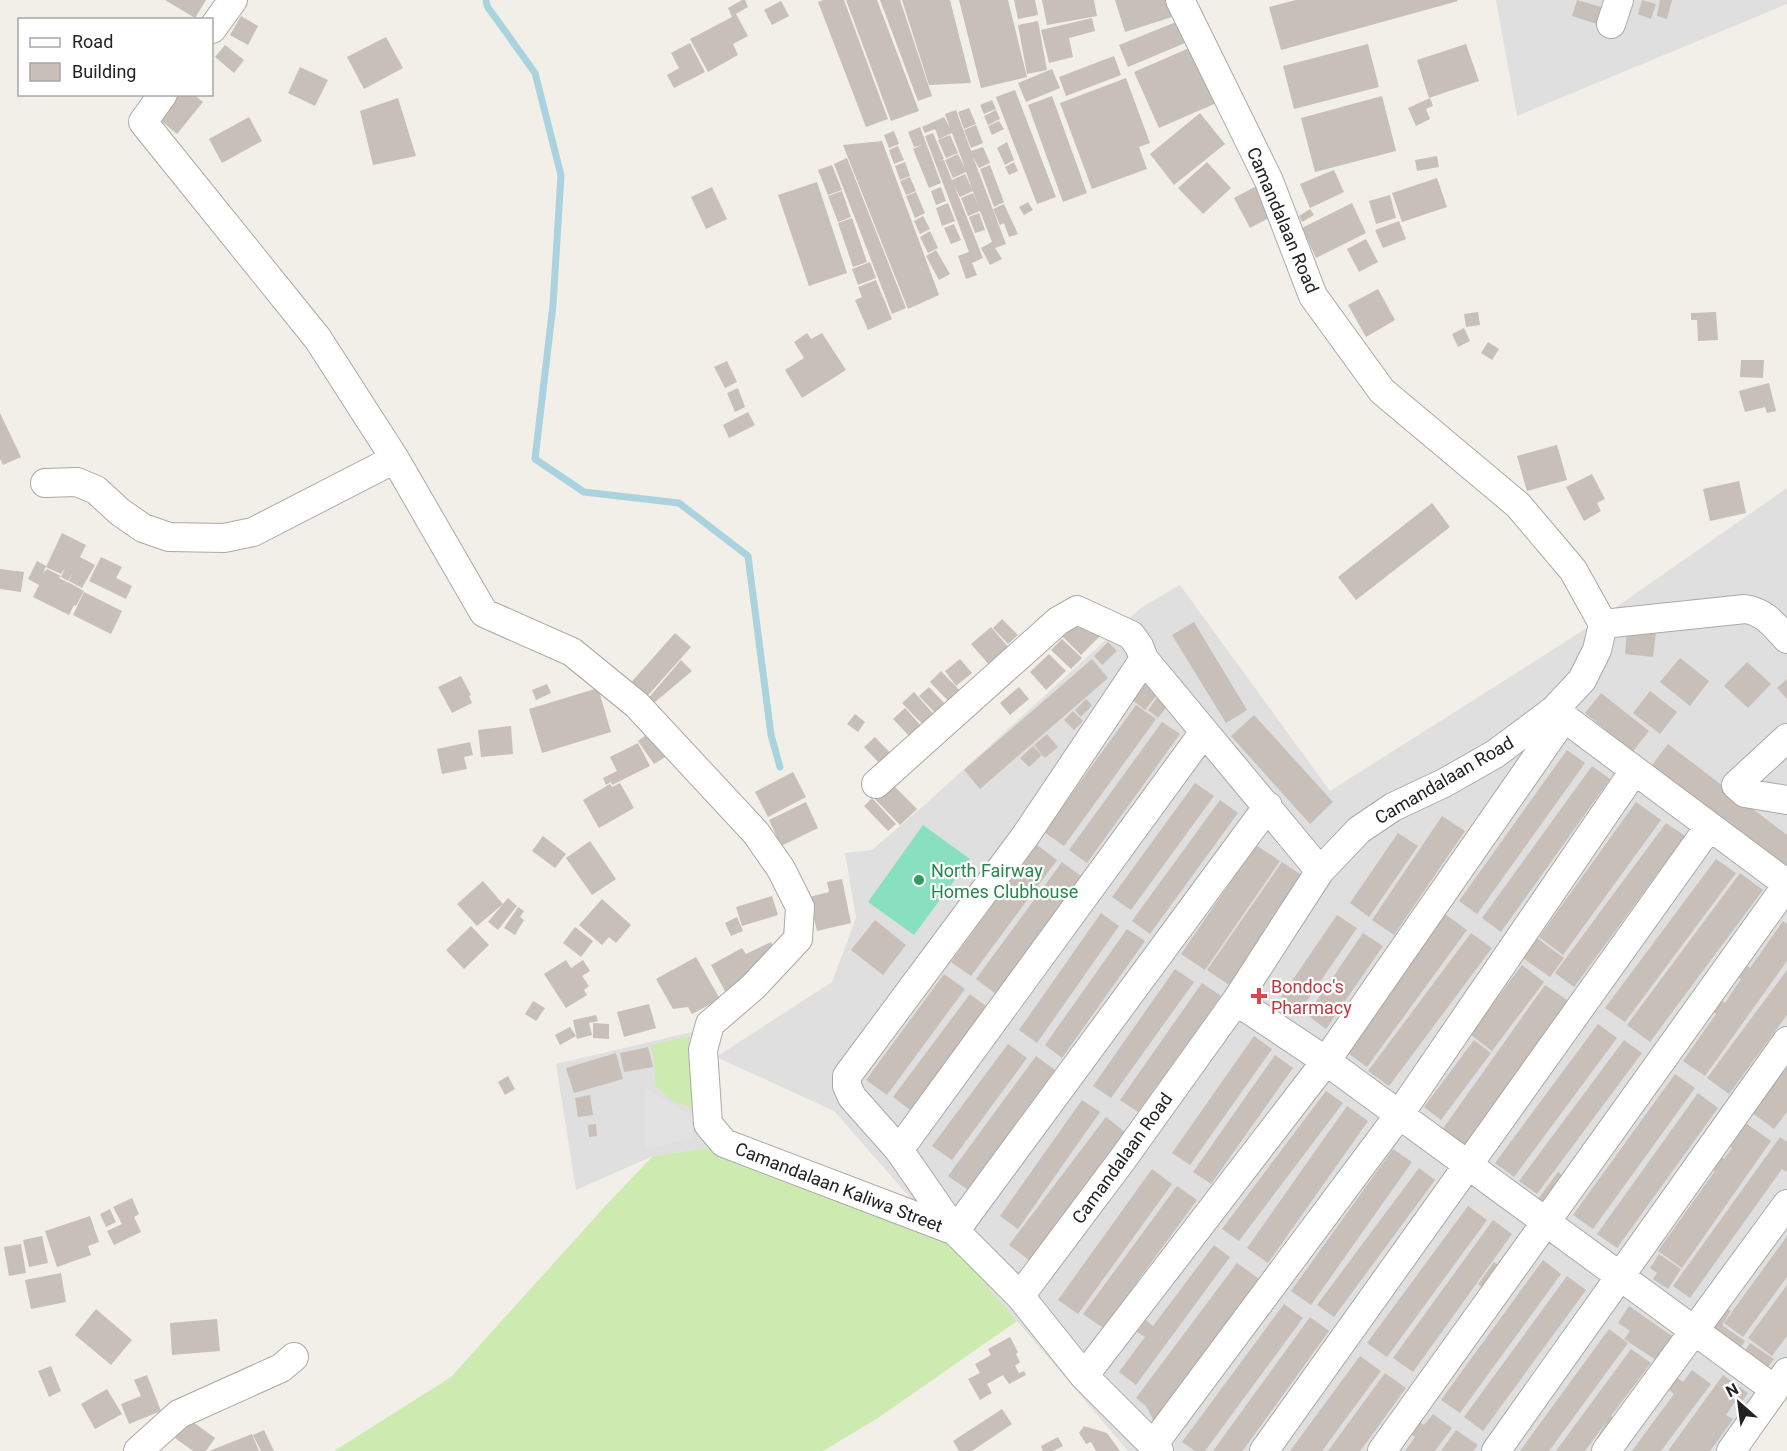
<svg xmlns="http://www.w3.org/2000/svg" width="1787" height="1451" viewBox="0 0 1787 1451" font-family="Roboto,sans-serif">
<rect width="100%" height="100%" fill="#f2efe9"/>
<!-- residential -->
<path fill="#e0dfdf" d="M1496 0H1787V4L1517 116Z
M1787 488V1389L1741 1451H1128L965 1260 834 1111 716 1057 832 982 856 918 845 853 872 850 930 800 1142 607 1180 585 1330 791 1579 633Z
M692 1032 707 1148 653 1156 576 1190 556 1064Z"/>
<!-- grass -->
<path fill="#cdebb0" d="M689 1036 698 1108C680 1108 667 1097 655 1085V1066L651 1045Z
M707 1148 948 1240 1017 1321 878 1418 823 1451H334L451 1377 608 1203 653 1156Z"/>
<!-- pitch -->
<path fill="#88e0be" d="M923 825 970 859 914 935 868 902Z"/>
<!-- parking -->
<path fill="#e2e2e2" d="M646 1088 692 1116 693 1138 645 1150Z"/>
<g fill="none" stroke-linecap="round" stroke-linejoin="round">
<!-- stream -->
<path stroke="#aad3df" stroke-width="7" d="M486 0 487 6 535 73 561 175 553 305 535 459 584 492 679 503 748 556 771 735 780 767"/>
</g>
<!-- building -->
<path fill="#c7bfb8" d="M165 0H206L195 18Z
M742 0H745L748 7 736 14 748 36 733 44 738 55 708 72 690 39 732 17 728 8Z
M823 0H844L888 119 866 127 818 2Z
M846 0H877L919 111 891 121Z
M880 0H900L932 96 918 101Z
M902 0H950L971 83 929 85Z
M959 0H1008L1027 77 981 88Z
M1014 0H1035L1038 15 1018 19Z
M1042 0H1094L1097 16 1047 25Z
M1115 0H1167L1172 17 1125 32Z
M1296 0H1457L1458 1 1281 50 1269 7Z
M1577 0 1608 9 1603 26 1572 16Z
M1642 0 1656 4 1651 19 1638 14Z
M1660 0H1672L1667 19 1657 16Z
M781 1 789 16 772 25 764 10Z
M241 16 258 26 248 45 230 35Z
M1092 18 1095 31 1069 38 1073 57 1049 63 1041 30Z
M1038 21 1047 70 1027 74 1018 25Z
M1176 22 1185 43 1128 67 1119 45Z
M386 37 403 68 364 89 347 57Z
M690 43 705 72 674 88 667 75 679 68 671 53Z
M1368 44 1379 87 1294 109 1283 66Z
M1466 44 1479 81 1429 98 1417 60Z
M225 45 244 60 234 73 215 57Z
M1196 45 1221 101 1159 128 1134 72Z
M1114 56 1121 75 1066 96 1059 77Z
M300 67 328 80 315 106 288 93Z
M1052 69 1060 88 1026 102 1018 83Z
M1126 78 1150 143 1139 147 1147 169 1092 189 1060 103Z
M1015 90 1056 197 1037 204 996 97Z
M169 94H193L203 102 177 134 153 114Z
M1052 96 1087 193 1063 202 1028 105Z
M1382 96 1396 151 1315 172 1301 118Z
M398 98 416 156 373 165 360 111Z
M1430 98 1433 106 1426 109 1430 119 1416 126 1408 108Z
M992 100 996 109 984 114 980 105Z
M969 108 976 124 964 129 958 112Z
M956 110 971 151 983 147 990 163 979 168 973 157 1006 244 995 248 1002 259 990 265 981 248 992 242 980 211 968 216 961 198 973 193 979 208 966 172 953 178 945 160 958 154 965 168 952 133 939 139 935 129 925 133 922 127 944 117 950 128 945 114Z
M996 110 1000 119 988 125 984 116Z
M1200 113 1225 144 1174 185 1150 154Z
M249 117 262 141 222 163 209 139Z
M999 121 1004 129 992 135 988 126Z
M976 125 983 143 971 148 964 130Z
M920 127 941 183 929 188 913 149 922 145 914 147 908 132Z
M894 131 899 144 889 148 884 135Z
M933 133 944 159 940 161 944 160 952 180 965 174 973 191 960 197 954 185 983 258 972 263 977 275 966 279 958 256 969 252 925 136Z
M950 135 958 153 946 158 938 140Z
M882 141 939 295 908 309 843 145Z
M1007 142 1014 160 1005 165 997 148Z
M898 146 904 160 894 164 889 150Z
M1437 156 1439 167 1417 171 1415 160Z
M847 158 906 308 892 314 834 164Z
M905 162 910 176 900 180 895 166Z
M1014 162 1018 171 1009 175 1005 167Z
M1207 162 1231 188 1203 214 1178 188Z
M832 165 842 190 828 195 818 170Z
M990 165 1004 202 994 207 980 169Z
M1334 170 1344 192 1310 208 1300 184Z
M910 177 916 191 906 195 900 181Z
M1437 178 1447 207 1402 222 1392 193Z
M817 182 847 273 809 286 778 195Z
M1264 182 1280 212 1250 228 1234 198Z
M712 187 727 219 706 229 691 197Z
M941 187 946 201 936 205 931 191Z
M842 191 851 217 838 222 828 196Z
M916 192 925 213 915 218 906 196Z
M1390 195 1396 218 1376 224 1369 201Z
M1028 202 1033 210 1024 215 1019 207Z
M948 203 955 221 942 226 936 208Z
M1352 203 1366 233 1316 258 1302 228Z
M1004 204 1018 234 1009 237 1004 223 1000 225 993 209Z
M1310 209 1314 215 1302 222 1299 216Z
M979 213 985 230 975 233 969 217Z
M923 216 930 229 920 234 914 221Z
M852 218 867 262 853 267 838 223Z
M1399 221 1406 239 1383 248 1375 230Z
M954 224 961 240 951 244 944 228Z
M930 231 938 248 928 253 920 237Z
M1366 239 1378 262 1359 272 1347 249Z
M936 250 950 274 939 280 926 256Z
M870 262 876 278 858 285 852 269Z
M876 280 892 319 868 330 855 300 862 297 858 287Z
M1378 289 1395 320 1366 337 1348 305Z
M1478 312 1480 325 1466 327 1464 314Z
M1716 312 1718 340 1698 341 1697 320H1691V313Z
M1464 328 1470 341 1458 347 1452 334Z
M807 333 811 339 822 333 846 370 802 398 785 370 804 358 794 342Z
M1488 342 1499 349 1492 360 1481 353Z
M1741 360H1764L1763 378 1740 377Z
M727 361 737 382 725 388 714 367Z
M1769 383 1776 411 1767 413 1765 407 1745 412 1739 391Z
M738 388 745 407 735 412 727 393Z
M748 412 755 425 729 438 723 425Z
M0 413 21 457 3 465 0 459Z
M1557 445 1567 480 1527 491 1517 456Z
M1592 474 1605 499 1597 503 1601 511 1584 521 1566 487Z
M1739 481 1746 513 1710 521 1703 489Z
M1432 503 1450 527 1356 600 1338 577Z
M62 533 86 545 80 557 95 565 82 588 69 581 73 572 68 581 61 577 65 568 61 574 46 567Z
M101 557 122 567 116 578 132 586 126 599 89 581Z
M37 561 46 566 43 573 47 569 61 576 59 578 67 582 66 584 68 582 84 591 76 606 74 605 69 615 33 597 39 585 28 579Z
M0 569 24 572 21 592 0 589Z
M84 592 122 611 111 634 73 615Z
M1002 619 1018 635 1008 644 993 628Z
M1194 622 1247 710 1226 723 1172 635Z
M1071 626 1093 630 1100 636 1081 655 1062 636Z
M991 627 1017 657 997 674 971 644Z
M1627 629 1656 632 1653 657 1625 654Z
M675 633 691 647 643 701 627 687Z
M1062 639 1082 658 1071 669 1051 650Z
M1108 642 1117 651 1102 665 1094 656Z
M1049 654 1066 671 1046 690 1030 672Z
M1680 658 1709 681 1690 706 1660 682Z
M960 659 972 673 956 686 945 671Z
M1092 659 1108 678 980 789 964 770Z
M681 660 692 671 649 707 645 702Z
M1747 662 1771 684 1748 708 1724 686Z
M941 671 964 695 953 706 930 682Z
M461 676 471 695 469 696 472 703 452 713 438 687Z
M1147 678 1161 690 1145 710 1130 698Z
M1787 679V699L1777 688Z
M547 684 551 693 536 700 532 690Z
M929 687 948 707 938 716 919 696Z
M1019 687 1029 699 1010 715 1000 703Z
M598 688 611 732 542 753 529 709Z
M1162 691 1172 700 1158 718 1148 710Z
M1650 691 1677 712 1660 734 1633 713Z
M914 692 938 719 927 729 902 703Z
M1601 693 1649 731 1626 760 1613 751 1621 742 1585 713Z
M1086 699 1092 705 1081 717 1075 710Z
M1136 705 1156 719 1064 846 1044 832Z
M905 708 924 729 913 740 893 719Z
M1073 711 1083 721 1074 730 1064 720Z
M855 714 865 722 858 732 847 724Z
M1254 715 1333 802 1310 824 1231 736Z
M1162 722 1180 734 1087 863 1069 850Z
M511 726 513 754 481 757 478 730Z
M1047 734 1058 747 1045 758 1034 745Z
M646 735 650 741 655 738 667 756 654 764 638 741Z
M875 737 894 757 883 767 864 747Z
M470 742 473 755 464 757 467 769 442 774 437 749Z
M638 743 650 766 612 785 611 782 606 785 603 778 617 771 610 757Z
M1668 744 1787 835V867L1645 774Z
M1033 746 1042 755 1029 767 1020 758Z
M1567 750 1585 763 1477 914 1459 901Z
M1592 766 1610 779 1501 932 1482 918Z
M793 772 806 797 768 817 755 792Z
M889 781 917 809 900 825 873 797Z
M620 783 634 808 599 828 583 800 610 784 612 787Z
M1195 783 1214 796 1131 910 1112 897Z
M872 798 896 824 888 831 864 806Z
M1220 800 1238 813 1150 934 1132 921Z
M806 802 818 828 781 846 769 820Z
M1636 802 1661 820 1563 955 1539 937Z
M1442 816 1465 831 1394 935 1372 920Z
M1666 823 1685 836 1574 987 1555 973Z
M1398 833 1418 846 1369 917 1350 903Z
M543 836 566 854 555 868 532 851Z
M590 841 616 879 592 895 566 858Z
M1037 845 1057 860 971 976 951 962Z
M1256 845 1280 861 1205 970 1181 954Z
M1716 859 1736 873 1625 1022 1605 1008Z
M1062 862 1082 877 996 994 976 979Z
M1282 862 1306 878 1232 987 1207 970Z
M1740 873 1763 890 1650 1042 1627 1025Z
M842 879 851 923 817 931 809 897 829 892 827 882Z
M483 881 503 904 477 926 457 904Z
M772 896 778 915 742 926 736 907Z
M508 898 517 906 498 930 488 922Z
M602 899 631 925 616 943 609 937 602 945 579 925Z
M518 907 524 911 520 917 524 920 515 935 504 928Z
M1101 913 1119 926 1037 1043 1019 1030Z
M1445 914 1467 930 1367 1067 1345 1051Z
M1337 915 1357 928 1300 1011 1281 997Z
M737 917 743 931 731 936 725 923Z
M875 920 906 945 883 975 851 950Z
M1783 921 1787 924V961L1705 1076 1683 1061 1716 1014 1711 1010 1719 998 1725 1003 1741 979 1736 976 1745 964 1750 968Z
M471 926 489 945 464 969 446 950Z
M575 927 593 941 581 957 563 943Z
M1127 929 1145 941 1062 1058 1045 1045Z
M1363 933 1383 946 1326 1029 1307 1015Z
M1471 933 1492 948 1389 1086 1368 1071Z
M1537 938 1564 958 1550 977 1523 958Z
M771 942 774 949 726 993 711 965 742 948 746 954Z
M696 957 720 999 692 1014 688 1007 673 1009 656 979Z
M566 960 571 968 583 960 590 971 582 976 589 986 584 990 587 995 566 1008 544 974Z
M1522 965 1544 982 1492 1051 1470 1034Z
M1175 969 1194 982 1111 1098 1093 1086Z
M1787 970V1015L1729 1094 1707 1078Z
M944 974 965 989 887 1095 866 1080Z
M1202 983 1221 996 1138 1112 1120 1100Z
M1545 985 1570 1002 1462 1154 1437 1137Z
M970 994 991 1010 914 1113 893 1097Z
M533 1001 545 1008 536 1021 525 1014Z
M649 1004 656 1028 624 1037 617 1012Z
M596 1015 598 1021 589 1023 592 1035 577 1039 573 1020Z
M593 1023 609 1024V1039L593 1038Z
M1598 1024 1617 1038 1514 1177 1495 1163Z
M570 1027 576 1036 560 1045 555 1035Z
M1254 1036 1272 1049 1190 1165 1172 1153Z
M1474 1040 1491 1053 1441 1120 1424 1107Z
M1624 1040 1642 1053 1537 1194 1519 1181Z
M1008 1044 1027 1058 952 1160 932 1146Z
M648 1047 653 1067 624 1072 620 1053Z
M616 1053 623 1079 574 1093 566 1068Z
M1275 1055 1293 1068 1211 1184 1193 1172Z
M1036 1056 1055 1070 968 1190 948 1176Z
M1787 1063V1112L1774 1129 1751 1112Z
M1675 1074 1695 1088 1593 1229 1573 1215Z
M508 1076 515 1089 505 1095 498 1082Z
M1326 1091 1343 1103 1239 1241 1222 1229Z
M1698 1093 1718 1108 1617 1248 1597 1234Z
M590 1095 593 1115 578 1117 575 1098Z
M1082 1100 1100 1112 1018 1229 1000 1216Z
M1347 1106 1368 1121 1268 1263 1247 1248Z
M1106 1117 1125 1132 1029 1260 1009 1245Z
M1743 1121 1771 1141 1682 1268 1658 1251 1715 1171 1710 1166 1718 1155 1724 1159 1732 1148 1727 1144Z
M596 1124 597 1136 589 1137 588 1125Z
M1780 1137 1787 1142V1172L1782 1169 1690 1298 1673 1286Z
M1393 1149 1412 1162 1311 1305 1291 1291Z
M1419 1168 1435 1180 1334 1317 1317 1305Z
M1152 1169 1172 1184 1078 1314 1058 1300Z
M1558 1172 1565 1178 1546 1211 1535 1203Z
M1177 1186 1197 1200 1103 1328 1083 1314Z
M132 1198 139 1214 134 1217 141 1232 114 1245 107 1231 122 1224 113 1207Z
M1468 1206 1487 1220 1387 1357 1367 1343Z
M110 1209 116 1222 106 1227 100 1214Z
M90 1216 99 1242 88 1246 91 1255 57 1267 45 1231Z
M1493 1220 1512 1234 1413 1372 1393 1358Z
M42 1236 48 1263 29 1267 23 1240Z
M1787 1236V1277L1743 1337 1724 1323Z
M21 1244 26 1273 9 1276 4 1247Z
M1214 1245 1230 1257 1136 1385 1119 1372 1145 1337 1137 1332 1146 1320 1153 1326Z
M1659 1254 1681 1269 1668 1289 1653 1279 1657 1273 1650 1268Z
M1543 1260 1561 1274 1460 1413 1441 1400Z
M1494 1262 1501 1267 1485 1289 1478 1284Z
M1237 1263 1259 1279 1166 1403 1177 1410 1160 1433 1146 1406 1136 1398Z
M61 1273 66 1302 31 1309 25 1280Z
M1567 1276 1586 1290 1483 1431 1464 1417Z
M1787 1285V1336L1772 1356 1748 1338Z
M1284 1304 1303 1318 1205 1451H1195L1182 1442Z
M1629 1306 1672 1336 1656 1360 1624 1339 1630 1331 1618 1323Z
M1723 1306 1731 1311 1722 1325 1745 1341 1737 1352 1706 1330Z
M96 1309 132 1340 111 1365 75 1335Z
M1310 1317 1329 1331 1244 1449 1242 1451H1213Z
M217 1319 220 1351 172 1355 170 1323Z
M1609 1329 1628 1343 1549 1451H1520Z
M1010 1337 1018 1352 1016 1354 1020 1362 1015 1366 1019 1373 1024 1371 1026 1375 1009 1384 1003 1375 987 1384 992 1393 980 1400 968 1379 980 1373 975 1364 991 1355 988 1349Z
M1750 1343 1774 1359 1765 1371 1742 1355Z
M1631 1349 1651 1363 1611 1416 1615 1419 1600 1442 1596 1439 1607 1421 1585 1451H1556Z
M1360 1356 1381 1371 1322 1451H1290Z
M51 1366 61 1391 49 1397 38 1371Z
M1692 1370 1711 1384 1661 1451H1632L1674 1394 1667 1388 1675 1376 1683 1382Z
M1385 1373 1406 1388 1372 1435 1360 1451H1328Z
M147 1375 161 1411 129 1424 121 1404 141 1396 134 1380Z
M1723 1375 1748 1393 1739 1406 1735 1402 1726 1415 1733 1419 1716 1443 1710 1451H1668Z
M107 1389 122 1414 95 1429 81 1404Z
M1002 1409 1012 1424 972 1451H959L953 1441Z
M1433 1414 1452 1428 1435 1451H1405L1415 1437 1408 1431 1417 1419 1424 1425Z
M189 1419 215 1438 206 1451H193L175 1438Z
M1084 1426 1107 1433 1120 1451H1096L1091 1442 1086 1444 1079 1433Z
M264 1430 274 1451H261L253 1435Z
M1456 1430 1478 1445 1473 1451H1441Z
M252 1434 259 1451H209Z
M1058 1437 1063 1446 1053 1451H1043L1041 1446Z"/>
<g fill="none" stroke-linecap="round" stroke-linejoin="round">
<defs>
<path id="minor" d="M1611 24 1619 0
M212 29 233 0
M163 94 143 122 318 339 395 459 484 613 572 652 637 705 756 833 781 869 800 907 798 939 753 987 710 1024 703 1050 708 1124 724 1143 955 1231
M45 483 77 482 96 490 120 512 143 528 169 537 224 538 253 532 395 459
M1603 624 1745 609C1765 612 1774 625 1787 639
M1144 659 1026 835 847 1076V1086L852 1097 899 1150 955 1231 1020 1296 1084 1376 1159 1451
M1554 710 1787 884
M1787 738 1736 785 1745 793 1787 800
M876 784 1058 621 1077 610 1131 635 1139 646 1144 659 1320 871
M1236 1001 1326 1061 1774 1389
M899 1150 1204 732
M955 1231 1268 806
M1020 1296 1122 1160 1236 1001 1320 871 1359 830 1393 807 1444 783 1495 754 1554 710 1582 680 1597 650 1603 624 1573 570 1518 505 1382 391 1313 296 1269 181 1180 0
M1084 1376 1326 1061 1564 718
M1153 1445 1399 1115 1634 771
M138 1451 179 1414 281 1368 294 1357
M1264 1451 1709 827
M1382 1451 1787 885
M1496 1451 1787 1041
M1606 1451 1787 1204
M1731 1451 1787 1372"/>
</defs>
<!-- minor casing -->
<use href="#minor" stroke="#a9a9a9" stroke-width="30"/>
<!-- minor -->
<use href="#minor" stroke="#fff" stroke-width="28"/>
</g>
<!-- markers -->
<circle fill="#2e9e5b" stroke="#fff" stroke-width="2" cx="919" cy="880" r="6"/>
<path fill="#e0444e" stroke="#fff" stroke-width="2" d="M1256 987h6v6h6v6h-6v6h-6v-6h-6v-6h6z"/>
<g text-anchor="middle" dominant-baseline="central" stroke-width="4.5" stroke-linejoin="round" paint-order="stroke">
<!-- street labels -->
<g font-size="18" fill="#222" stroke="#fff">
<text transform="translate(1283 220) rotate(67)">Camandalaan Road</text>
<text transform="translate(1444 780) rotate(-30)">Camandalaan Road</text>
<text transform="translate(1122 1158) rotate(-54)">Camandalaan Road</text>
<text transform="translate(839 1187) rotate(21)">Camandalaan Kaliwa Street</text>
</g>
<!-- leisure labels -->
<g font-size="18" fill="#27864d" stroke="#fff" text-anchor="start">
<text x="931" y="870">North Fairway<tspan x="931" dy="21">Homes Clubhouse</tspan></text>
</g>
<!-- health labels -->
<g font-size="18" fill="#be3a42" stroke="#fff" text-anchor="start">
<text x="1271" y="986">Bondoc's<tspan x="1271" dy="21">Pharmacy</tspan></text>
</g>
</g>
<!-- legend -->
<rect x="18" y="18" width="195" height="78" fill="#ffffff" stroke="#a7a7a7" stroke-width="1.5"/>
<rect x="30" y="38" width="30" height="9" fill="#ffffff" stroke="#a7a7a7" stroke-width="1.5"/>
<text x="72" y="48" font-size="18" fill="#222222">Road</text>
<rect x="30" y="63" width="30" height="18" fill="#c7bfb8" stroke="#a7a7a7" stroke-width="1.5"/>
<text x="72" y="78" font-size="18" fill="#222222">Building</text>
<!-- north arrow -->
<g transform="translate(1739 1403) rotate(332)" stroke="#ffffff" stroke-width="4.5" paint-order="stroke">
<path d="M0-4.5L10 22L0 15L-10 22Z" fill="#222222"/>
<text y="-9" font-size="16" font-weight="bold" text-anchor="middle" fill="#222222">N</text>
</g>
</svg>
